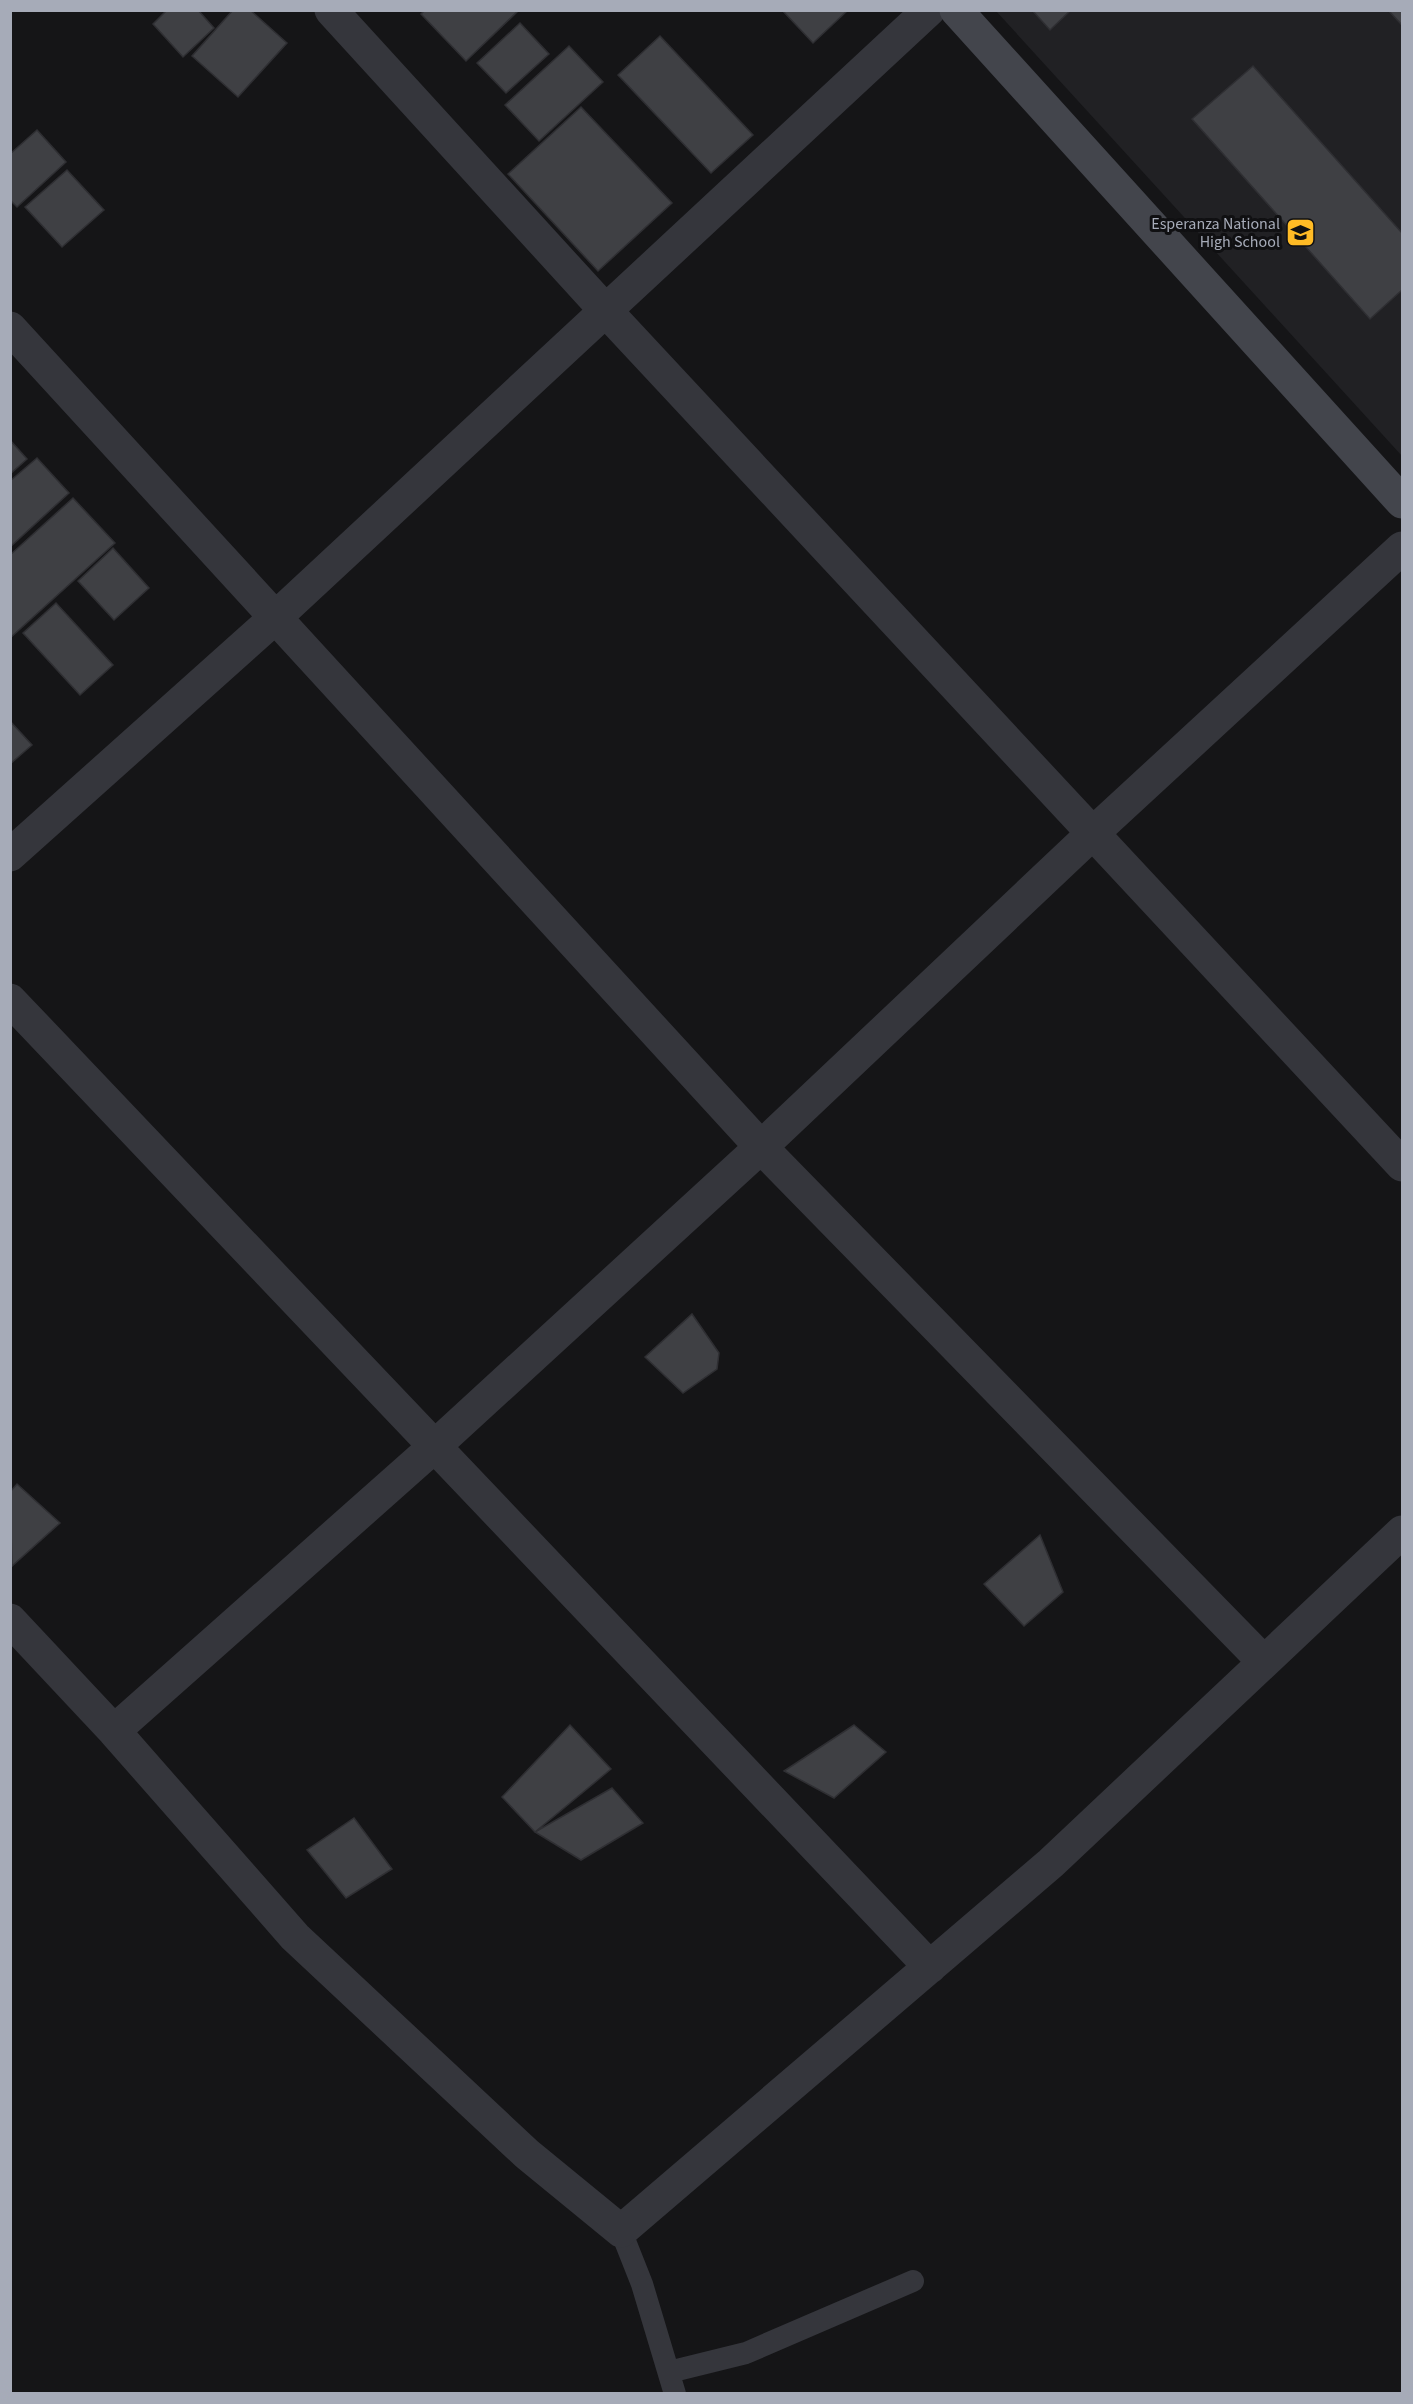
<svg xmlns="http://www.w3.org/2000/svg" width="1413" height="2404" viewBox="0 0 1413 2404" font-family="'Source Sans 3',sans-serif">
<rect width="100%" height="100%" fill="#151517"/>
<!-- built -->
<path fill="#212124" d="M996 11H1402V456Z"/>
<!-- building -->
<path fill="#3f4044" stroke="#2f2f33" stroke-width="1.5" d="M167 10H198L214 28 183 57 153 24Z
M233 10H250L287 43 238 97 192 56Z
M425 10H519L466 61 421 14Z
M782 10H848L813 43Z
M1032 10H1071L1050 30Z
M1388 10H1402V25Z
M520 23 549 54 506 93 477 63Z
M660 36 753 135 711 173 618 75Z
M569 46 603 82 539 141 505 105Z
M1253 66 1402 233V290L1370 319 1192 119Z
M581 107 672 203 598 271 508 174Z
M37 130 66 162 17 207 10 200V154Z
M67 170 104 210 62 247 25 207Z
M10 440 27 459 10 474Z
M37 458 69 493 10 547V481Z
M73 498 115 543 10 638V555Z
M113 548 149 588 114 620 78 581Z
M56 603 113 665 80 695 23 633Z
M10 721 32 745 10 764Z
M692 1314 719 1353 717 1369 683 1393 645 1357Z
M17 1484 60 1523 12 1566 10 1492Z
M1040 1535 1063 1592 1024 1626 984 1584Z
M570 1725 611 1769 535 1832 502 1797Z
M854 1725 886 1752 834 1798 784 1771Z
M612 1788 643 1823 581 1860 535 1832Z
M354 1818 392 1869 346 1898 307 1850Z"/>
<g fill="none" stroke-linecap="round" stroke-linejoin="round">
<!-- lane -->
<path stroke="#35363c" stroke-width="22" d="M621 2231 642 2284 675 2394
M669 2372 746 2353 913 2281"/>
<!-- street -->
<path stroke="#35363c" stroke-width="33" d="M331 10 606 311 1402 1165
M10 328 761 1147 1263 1661
M10 855 276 617 929 10
M10 1000 930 1967
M10 1620 114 1731 295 1937 527 2154 621 2231 1051 1863 1402 1532
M114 1731 435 1446 761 1147 1093 833 1402 548"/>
<!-- secondary -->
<path stroke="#43454c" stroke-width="33" d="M956 10 1402 502"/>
</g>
<!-- icons -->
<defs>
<symbol id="school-square" viewBox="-11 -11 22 22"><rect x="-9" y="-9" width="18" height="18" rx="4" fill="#ffbb25" stroke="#101012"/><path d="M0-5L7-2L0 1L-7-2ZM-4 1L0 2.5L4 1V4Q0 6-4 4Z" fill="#111"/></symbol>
</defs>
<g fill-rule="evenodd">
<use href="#school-square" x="1284" y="216" width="33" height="33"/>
</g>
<g text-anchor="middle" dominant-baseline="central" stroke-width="6" stroke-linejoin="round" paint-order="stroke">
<!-- poi labels -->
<g font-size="16" fill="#a6abb8" stroke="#101012" text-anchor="end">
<text x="1280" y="224">Esperanza National<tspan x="1280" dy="18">High School</tspan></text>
</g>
</g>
<!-- border -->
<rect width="1413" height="2404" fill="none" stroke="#a6abb8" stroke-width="24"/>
</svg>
